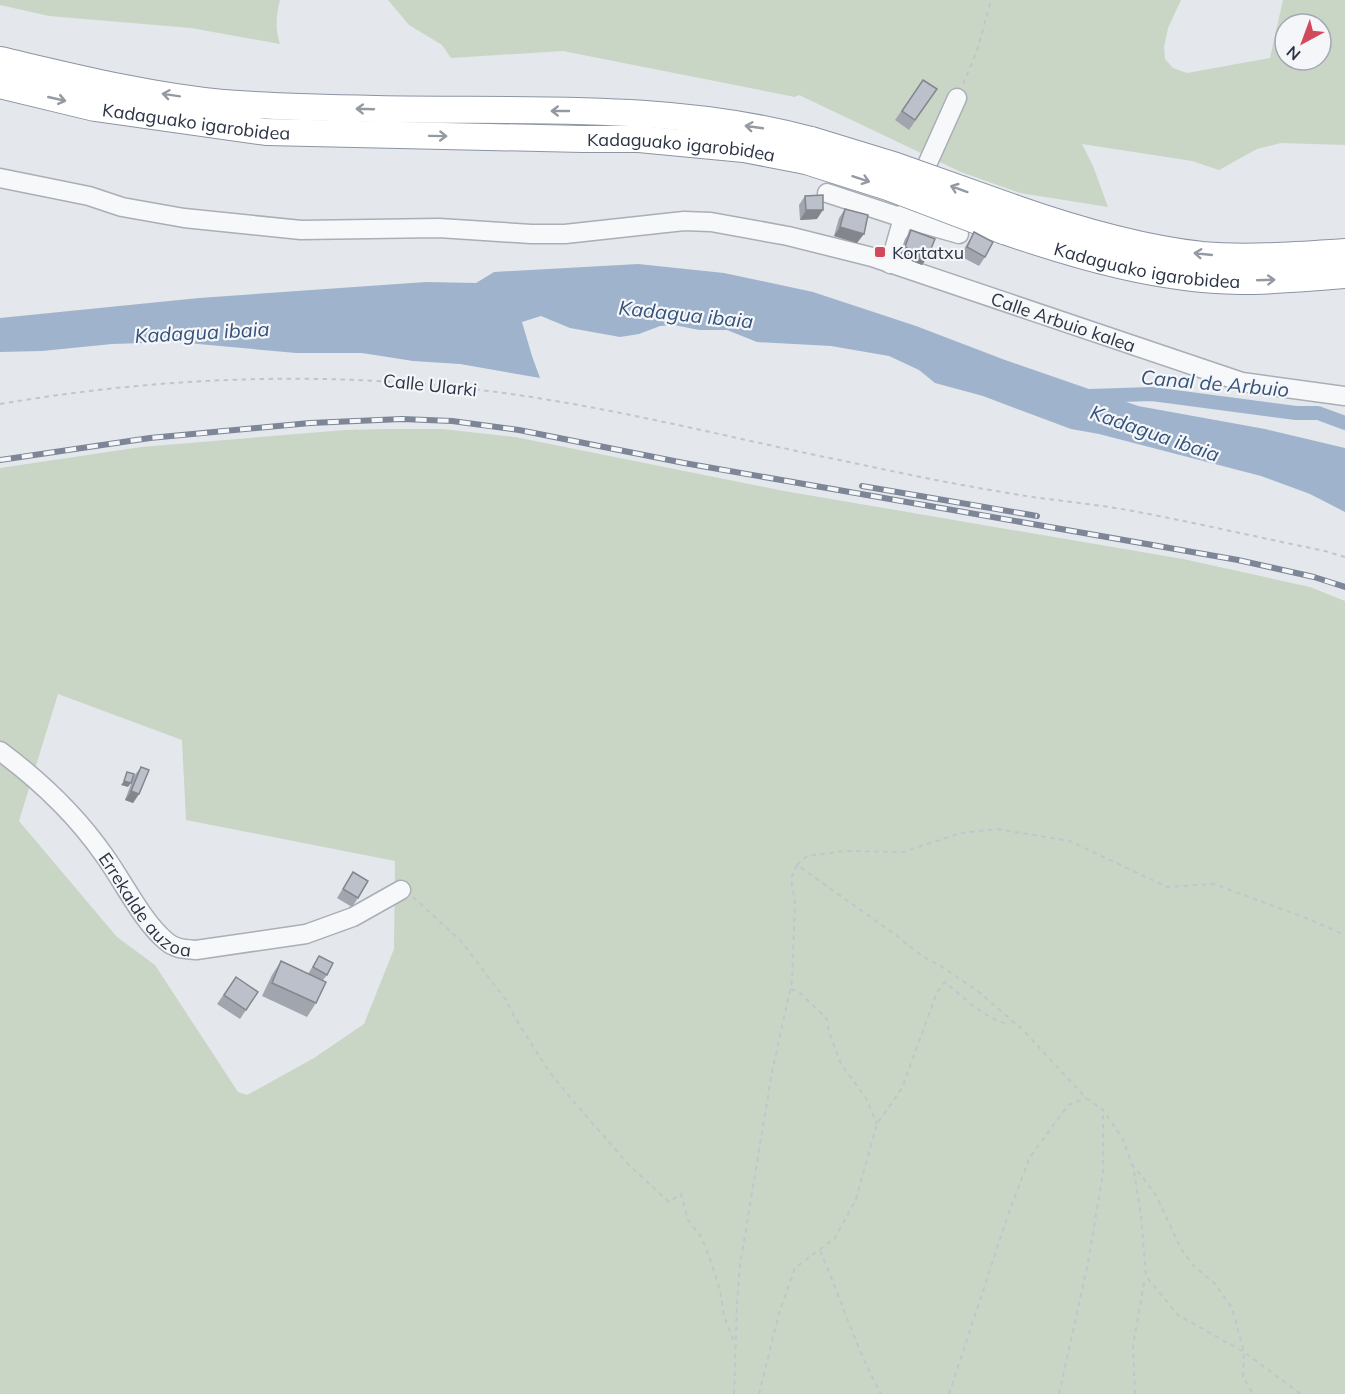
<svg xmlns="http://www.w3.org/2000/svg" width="1345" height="1394" viewBox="0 0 1345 1394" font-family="Mulish,sans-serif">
<rect width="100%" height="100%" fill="#e4e7ec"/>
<!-- green -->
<path fill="#c9d6c5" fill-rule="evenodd" d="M0 0H280C276 15 275 29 280 44L191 28 49 16 0 5Z
M388 0H1181L1168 28 1164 47 1165 59 1173 68 1187 73 1270 58 1283 0H1345V145L1281 143 1257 149 1219 170 1192 161 1082 144 1093 166 1108 207 1020 193 961 172 799 95 795 97 563 51 451 58 442 45 409 25ZM1285 24H1321V60H1285Z
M385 429H442L515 437 784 491 1183 559 1310 587 1345 601V1394H0V468L141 447 345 430ZM58 694 182 740 186 820 395 861 394 949 364 1024 314 1058 247 1095 238 1092 155 965 117 937 19 821Z"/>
<!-- water -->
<path fill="#9fb4cc" d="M638 264 724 273 813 292 916 326 1005 360 1138 406 1265 429 1345 448V512L1310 494 1261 476 1099 434 1071 429 983 396 935 383 919 370 889 356 831 346 757 342 727 330H699L674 325 660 326 639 334 620 337 570 328 541 316 522 322 532 356 540 378 460 364 413 361 362 353H296L176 342 112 344 42 351 0 352V318L199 298 426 282 476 283 494 272Z"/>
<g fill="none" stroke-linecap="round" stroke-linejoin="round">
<!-- canal -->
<path stroke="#9fb4cc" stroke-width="14" d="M1089 396 1152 394 1296 413H1318L1345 423"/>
<defs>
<g id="minor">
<path id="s1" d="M0 178 89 196 122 207 184 218 301 230 439 228 531 234H565L684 221 711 222 788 236 872 257 1242 382 1345 396"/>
<path d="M827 193 903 218 959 234"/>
<path d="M890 264 903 218 957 98"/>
<path id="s2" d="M0 751C39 780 76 815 104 855 123 881 142 921 166 941 175 949 184 949 196 950L306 934 353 917 401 890"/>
</g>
<g id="highway">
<path d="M0 60C73 77 148 96 223 103 274 107 326 108 377 109 522 112 670 102 811 140"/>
<path id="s3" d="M0 85 95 108 266 132 583 139H639L744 149 806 161"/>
<path d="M1014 208C1074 229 1138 248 1202 255 1249 259 1298 255 1345 252"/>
<path id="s4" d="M1004 231C1080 257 1160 280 1240 281 1275 281 1310 278 1345 275"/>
</g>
</defs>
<!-- minor casing -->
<use href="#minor" stroke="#a9aeb7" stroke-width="21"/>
<!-- highway casing -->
<use href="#highway" stroke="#8b94a3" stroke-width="28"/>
<!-- path -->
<path stroke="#c2c5cb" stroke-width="2" stroke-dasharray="4.5 4.5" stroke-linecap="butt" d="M963 84 977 51 991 0
M0 404C153 378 309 371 463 388 595 402 724 437 854 463 909 475 964 486 1020 495 1057 501 1096 504 1133 511 1197 523 1261 538 1325 551L1345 557
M797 865 807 856 844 851 903 852 961 833 997 829 1070 841 1167 887 1214 884 1306 918 1345 935
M413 897 461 941 506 1000 514 1016 548 1070 574 1102 629 1165 669 1202 681 1194 688 1220 702 1238 710 1259 720 1290 724 1316 734 1342
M791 989 800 993 827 1019 829 1032 841 1064 866 1098 877 1124
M1132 1164 1156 1195 1181 1249 1193 1265 1215 1284 1232 1308 1244 1352 1243 1377 1253 1394
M820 1251C841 1298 856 1349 881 1394
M734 1394 737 1303 740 1265 772 1072 792 981 795 903 791 878 797 865 893 933 922 956 944 968 980 993 1023 1030 1086 1098 1103 1110 1123 1139 1134 1171 1141 1216 1146 1276 1178 1315 1244 1352 1301 1394
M759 1394 779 1313 795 1268 835 1238 856 1199 877 1124 902 1088 937 992 945 982C963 997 982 1016 1004 1023L1009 1020
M949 1394 1008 1215 1030 1157 1068 1105 1086 1098
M1059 1394 1088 1263 1103 1173V1110
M1135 1394 1133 1345 1145 1278"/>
<!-- minor -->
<use href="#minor" stroke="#f7f8fa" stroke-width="18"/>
<!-- highway -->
<use href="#highway" stroke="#fff" stroke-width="26"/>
<defs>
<path id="rail" d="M0 460 150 438 310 423 402 419 452 421 519 430 684 463 1238 560 1314 577 1345 587
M862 486 1037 516"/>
</defs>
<!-- rail casing -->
<use href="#rail" stroke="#7d8696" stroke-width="6"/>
<!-- rail -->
<use href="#rail" stroke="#f4f6f9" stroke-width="4" stroke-dasharray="11" stroke-linecap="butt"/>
<defs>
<path id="highway-bridge" d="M811 140 896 166 1014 208
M806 161 888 187 1004 231"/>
</defs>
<!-- highway-bridge casing -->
<use href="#highway-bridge" stroke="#8b94a3" stroke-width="28" stroke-linecap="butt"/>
<!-- highway-bridge -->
<use href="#highway-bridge" stroke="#fff" stroke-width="26"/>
</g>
<!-- wall -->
<path fill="#a1a5ae" d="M923 80 937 89 909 130 895 120Z
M805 196 817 219 800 220 799 205Z
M845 209 857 243 834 236 839 218Z
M911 230 928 256 922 265 899 256 905 239Z
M974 232 985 257 979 266 960 256Z
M141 767 139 794 133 803 125 800 134 776Z
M353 872 358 898 352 907 337 898Z
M319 956 327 975 323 980 316 1003 307 1017 262 996 272 975 281 961 308 974Z
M236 977 258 992 240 1019 217 1004Z"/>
<!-- shaded-wall -->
<path fill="#83868d" d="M806 210H823L817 219 800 220Z
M840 227 864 234 857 243 834 236Z
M905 247 928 256 922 265 899 256Z
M124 781 131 783 128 787 121 785Z
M131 791 139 794 133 803 125 800Z"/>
<!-- building -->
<path fill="#bbc0ca" stroke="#83868d" stroke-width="1.5" d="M923 80 937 89 915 120 902 111Z
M823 195V210H806L805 196Z
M845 209 868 215 864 234 840 227Z
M911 230 935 239 928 256 905 247Z
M974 232 993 242 985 257 967 247Z
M141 767 149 770 139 794 131 791Z
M127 772 134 774 131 783 124 781Z
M353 872 368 881 358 898 343 889Z
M319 956 333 963 327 975 313 967Z
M281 961 326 982 316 1003 272 983Z
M236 977 258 992 246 1010 224 995Z"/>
<!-- one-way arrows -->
<defs><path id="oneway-shaft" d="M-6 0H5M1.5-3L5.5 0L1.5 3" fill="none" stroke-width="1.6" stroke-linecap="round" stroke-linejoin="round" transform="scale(1.5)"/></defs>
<g stroke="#959aa2">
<use href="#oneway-shaft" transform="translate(171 95) rotate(-171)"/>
<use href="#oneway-shaft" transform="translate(57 99) rotate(13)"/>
<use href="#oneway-shaft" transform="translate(365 109) rotate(-178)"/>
<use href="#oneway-shaft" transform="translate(560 111) rotate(-180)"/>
<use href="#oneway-shaft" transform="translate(754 127) rotate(-172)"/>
<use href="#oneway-shaft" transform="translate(438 136) rotate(1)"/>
<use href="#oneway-shaft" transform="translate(861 179) rotate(18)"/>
<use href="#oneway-shaft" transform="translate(959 189) rotate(-160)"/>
<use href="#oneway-shaft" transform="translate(1203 254) rotate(-174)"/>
<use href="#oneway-shaft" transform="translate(1266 280) rotate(-2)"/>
</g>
<!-- markers -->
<rect fill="#d1495b" stroke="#f4f6f9" stroke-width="2" x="874" y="246" width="12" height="12" rx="3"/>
<g text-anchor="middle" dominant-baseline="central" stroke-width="4.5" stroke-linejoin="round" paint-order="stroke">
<!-- street labels -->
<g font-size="18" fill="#2b3445" stroke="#f4f6f9">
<text stroke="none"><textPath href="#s3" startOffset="200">Kadaguako igarobidea</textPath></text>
<text stroke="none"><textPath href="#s3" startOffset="686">Kadaguako igarobidea</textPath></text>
<text stroke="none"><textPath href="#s4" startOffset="148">Kadaguako igarobidea</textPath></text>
<text stroke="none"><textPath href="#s1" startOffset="1084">Calle Arbuio kalea</textPath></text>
<text transform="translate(430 385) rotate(6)">Calle Ularki</text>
<text stroke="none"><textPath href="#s2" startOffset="214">Errekalde auzoa</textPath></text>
</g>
<!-- poi labels -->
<g font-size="18" fill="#2b3445" stroke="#f4f6f9" text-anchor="start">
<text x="892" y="252">Kortatxu</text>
</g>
<!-- water labels -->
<g font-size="20" font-style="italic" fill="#34527a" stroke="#f4f6f9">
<text transform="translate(686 314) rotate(6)">Kadagua ibaia</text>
<text transform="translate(202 332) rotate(-3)">Kadagua ibaia</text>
<text transform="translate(1215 383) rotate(5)">Canal de Arbuio</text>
<text transform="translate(1155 433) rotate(19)">Kadagua ibaia</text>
</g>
</g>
<!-- north arrow -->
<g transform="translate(1303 42) rotate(221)"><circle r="28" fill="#f4f6f9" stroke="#a4a8b1" stroke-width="1.5"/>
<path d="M0-4.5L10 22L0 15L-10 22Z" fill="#d1495b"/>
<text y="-9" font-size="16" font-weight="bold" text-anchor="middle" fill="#2b3445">N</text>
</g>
</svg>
